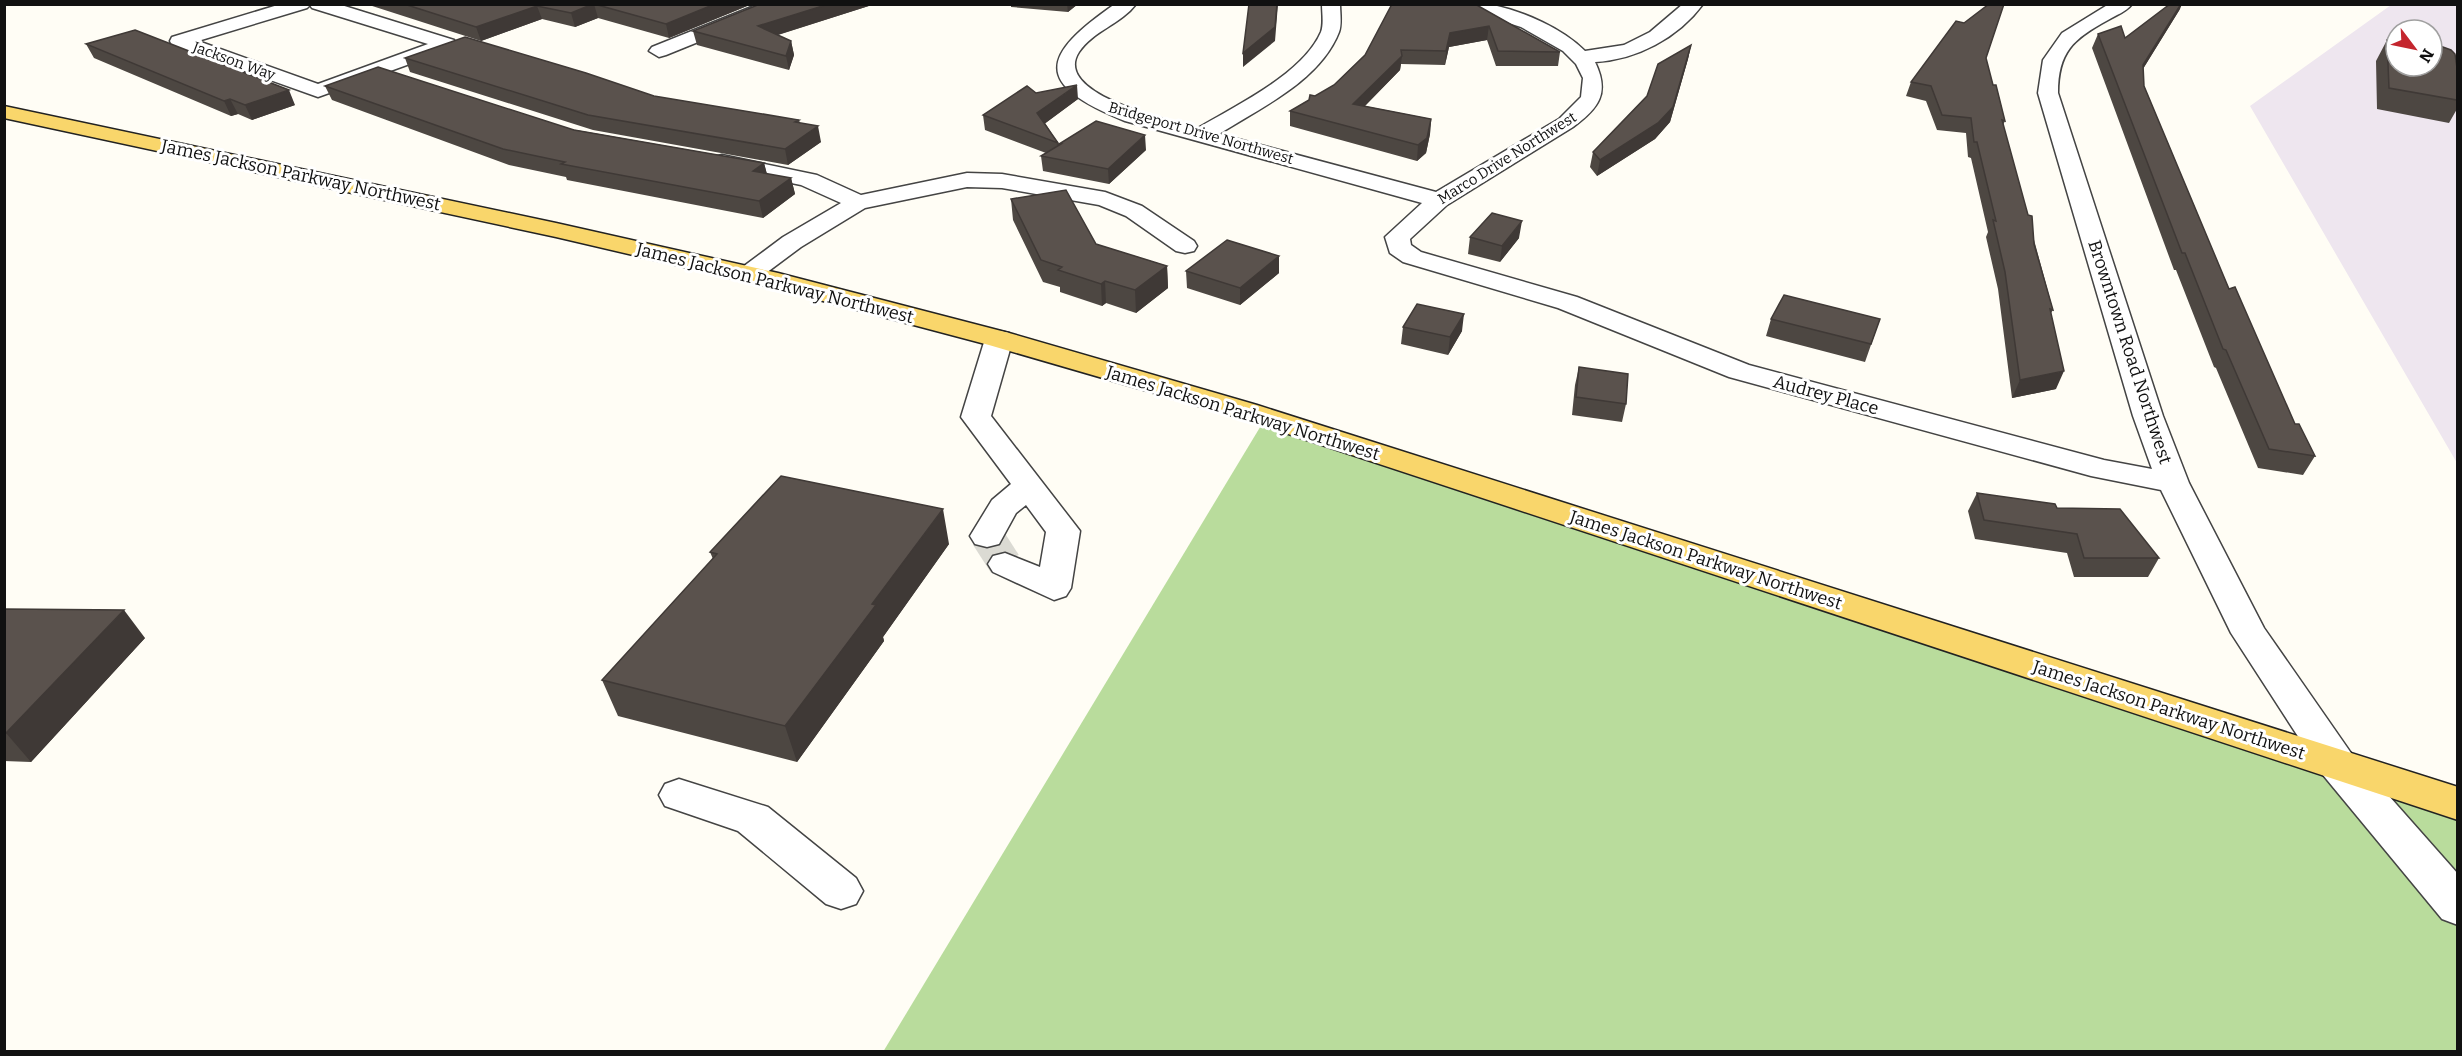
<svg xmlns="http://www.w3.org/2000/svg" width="2462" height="1056" viewBox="0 0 2462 1056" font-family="Bitter,serif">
<rect width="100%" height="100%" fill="#fffdf5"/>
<!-- industrial -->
<path fill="#eee6ef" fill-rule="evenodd" d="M2391 5H2457V463L2250 106ZM2396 30H2432V66H2396Z"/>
<!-- forest -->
<path fill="#b9dc9c" d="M1268 414 2457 798V1051L883 1052Z"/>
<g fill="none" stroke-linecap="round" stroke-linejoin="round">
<!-- minor-tunnel -->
<path stroke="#dbdad3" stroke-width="33" stroke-dasharray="33 16" stroke-linecap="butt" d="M987 536 1005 564"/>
<defs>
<path id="minor" d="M281 4H338L454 40 456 44 454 48 318 97 172 45 170 41 172 37ZM310 5 312 8 428 44 318 84 198 41 307 8Z
M759 4H785L782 8 666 55 659 57 649 51 652 47Z
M1115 4H1136C1121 24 1093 31 1079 52 1051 95 1174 122 1198 128 1235 106 1303 74 1321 32 1324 24 1322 13 1322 4H1340C1340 13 1342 24 1339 32 1320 81 1260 108 1219 134L1436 192 1559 119 1581 97 1583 78 1576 64 1563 51 1521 27 1462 8 1459 4C1470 4 1482 3 1493 5 1525 12 1562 28 1585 51L1624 45 1650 32 1683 4H1703C1678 38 1636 60 1595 62 1610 93 1599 108 1573 127L1447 205 1410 239 1411 245 1421 252 1577 297 1749 365 2104 460 2152 469 2133 416 2038 93 2043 60 2062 33 2109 4H2132C2126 12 2116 15 2108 20 2073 39 2058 52 2058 93L2163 416 2189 483 2264 628 2351 753 2458 874V925L2442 919 2323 775 2231 633 2161 490 2091 476 1729 377 1558 308 1403 262 1390 253 1385 237 1422 203 1125 121C1033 84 1040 56 1115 4Z
M722 155 817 175 861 195 967 173 1002 174 1105 192 1142 206 1194 241 1197 246 1194 251 1185 253 1176 251 1126 216 1099 205 1002 188 967 187 865 208 801 247 758 279 749 282 740 279 736 274 740 269 783 237 841 203 801 185 714 167 711 162 714 157Z
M999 331 1009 333 1013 339 991 416 1080 531 1071 588 1066 596 1054 600 993 572 988 564 993 556 1005 553 1040 567 1046 532 1026 505 1016 513 999 544 987 547 975 544 970 536 992 500 1011 484 961 417 985 339 989 333Z
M679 779 768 807 856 878 863 891 856 904 841 909 826 904 738 831 665 806 659 795 665 784Z"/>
<path id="major" d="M4 106 556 223 778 273 1009 333 1257 405 2458 787V820L1237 417 989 345 774 288 556 237 4 118Z"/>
</defs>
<!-- minor casing -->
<use href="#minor" stroke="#444" stroke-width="3"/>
<!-- major casing -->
<use href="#major" stroke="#222" stroke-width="3"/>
<!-- minor -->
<use href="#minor" fill="#fff" fill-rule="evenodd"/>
<!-- major -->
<use href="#major" fill="#f9d66b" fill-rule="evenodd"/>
</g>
<!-- wall -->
<path fill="#4d4742" d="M366 4H752L669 38 598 18 575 27 542 19 481 41Z
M760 4H875L778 35 791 41 794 55 789 70 697 45 693 31Z
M1011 4H1078L1068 12 1011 7Z
M1475 4 1560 52 1558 66H1496L1487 40 1449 47 1445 65 1401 64 1400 70 1365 106 1431 119 1430 134 1426 153 1417 161 1290 126V111L1334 85 1365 55Z
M2180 9 2143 69 2144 86 2229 289 2295 424 2315 456 2303 475 2258 468 2216 368 2214 367 2176 270H2174L2092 48 2098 34 2125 38Z
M2387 40 2457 68V109L2449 123 2377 109 2376 61Z
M86 44 295 105 252 120 238 114 231 116 94 58Z
M1691 45 1688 59 1670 122 1655 139 1597 176 1590 167 1593 152 1647 96Z
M405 58 799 120 800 123 821 142 788 165 593 130 410 72Z
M1986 58 1993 85 2005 121 2003 125 2053 310 2051 313 2056 389 2012 398 1998 289 1986 237 1988 232 1971 158 1968 157 1966 133 1937 130 1926 101 1906 96 1911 82Z
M325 86 764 163 767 174 791 178 795 194 763 218 567 180 566 177 509 165 332 100Z
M1036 93 1078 99 1045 123 1058 143V146L1059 144 1146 150 1109 184 1043 171 1041 156 1046 153 985 130 983 115Z
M1011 199 1096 244 1167 266 1168 288 1136 313 1106 303 1102 306 1060 292V287L1043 282 1013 220Z
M1470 237 1519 238 1500 262 1468 254Z
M1186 271 1279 273 1240 305 1187 288Z
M1771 319H1880L1865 362 1766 336Z
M1403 327 1462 331 1448 355 1401 344Z
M1579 367 1626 404 1622 422 1572 415 1575 385Z
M1977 493 2057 508 2159 558 2148 577H2074L2067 553 1975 539 1968 511Z
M949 544 883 637 884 641 797 762 618 716 602 680 713 559 710 552Z
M4 609 145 638 31 762 4 761Z"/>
<!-- shaded-wall -->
<path fill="#3f3936" d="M594 4 598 18 575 27 571 13Z
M715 4H752L669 38 666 24Z
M829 4H875L761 40 758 26Z
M1067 4H1078L1068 12Z
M1277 4H1278L1275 41 1243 67V53Z
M2181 4H2182L2180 9 2136 80 2143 65Z
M537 6 542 19 481 41 476 27Z
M1489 26 1487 40 1449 47 1445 65 1446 51 1450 33Z
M791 41 794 55 789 70 786 56Z
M1691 45 1688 59 1670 122 1655 139 1597 176 1600 160Z
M1402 56 1400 70 1352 119 1353 104Z
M1077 85 1078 99 1039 128 1037 113Z
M289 90 295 105 252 120 245 105Z
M230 99 238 114 231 116 224 101Z
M1431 119 1430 134 1426 153 1417 161 1418 145Z
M818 126 821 142 788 165 785 149Z
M1145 135 1146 150 1109 184 1108 169Z
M764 163 768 179 753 171Z
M791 178 795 194 763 218 759 201Z
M1522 221 1519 238 1500 262 1502 246Z
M1279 256V273L1240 305V288Z
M1167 266 1168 288 1136 313 1135 290Z
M1105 281 1106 303 1102 306 1101 284Z
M1464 314 1462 331 1448 355 1450 337Z
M2064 371 2056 389 2012 398 2020 380Z
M943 509 949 544 883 637 884 641 797 762 785 726 872 604Z
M124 610 145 638 31 762 6 733Z"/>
<!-- building -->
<path fill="#5a524d" stroke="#3f3936" stroke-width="1.5" d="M404 4H593L571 13 537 6 476 27Z
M594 4H715L666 24Z
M760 4H829L758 26 791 41 786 56 693 31Z
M1249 4H1277L1275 27 1243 53Z
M1392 4H1475L1560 52 1498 51 1489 26 1450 33 1446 51 1401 50 1402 56 1353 104 1431 119 1427 138 1418 145 1290 111 1309 100 1310 95 1315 96 1334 85 1365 55Z
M1989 4H2004L1986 58 1993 85H1996L2005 121 2002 120 2028 215 2032 216 2034 244 2053 310 2050 309 2064 371 2020 380 2005 272 1993 220 1996 221 1977 142H1974L1971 118 1942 115 1931 86 1911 82 1956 21 1964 23Z
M2170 4H2181L2143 65 2144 86 2229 289 2235 287 2295 424H2299L2315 456 2269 449 2226 350 2223 349 2185 253H2182L2098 34 2121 26 2125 38Z
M135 30 289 90 245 105 230 99 224 101 86 44Z
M465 37 586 73 654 96 799 120 795 122 818 126 785 149 588 115 405 58Z
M2387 40 2396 41V66H2432V43L2451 50 2455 54 2457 68V100L2389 88Z
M1691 45 1673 107 1658 123 1600 160 1593 152 1647 96 1658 64Z
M378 67 574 130 764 163 753 171 791 178 759 201 561 164 565 162 503 149 325 86Z
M1077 85 1037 113 1058 143 983 115 1027 86 1036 93Z
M1096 121 1145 135 1108 169 1041 156 1061 144H1059Z
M1066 190 1096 244 1167 266 1135 290 1105 281 1101 284 1058 270 1062 267 1041 260 1011 199Z
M1492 213 1522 221 1502 246 1470 237Z
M1227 240 1279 256 1240 288 1186 271Z
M1784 295 1880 319 1871 344 1771 319Z
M1417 304 1464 314 1450 337 1403 327Z
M1579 367 1628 374 1626 404 1576 397Z
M781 476 943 509 872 604 876 605 785 726 602 680 717 554 710 552Z
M1977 493 2055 504 2057 508 2120 509 2159 558H2084L2077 534 1984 520Z
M4 609 124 610 6 733H4Z"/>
<g text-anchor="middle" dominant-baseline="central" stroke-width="6" stroke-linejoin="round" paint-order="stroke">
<!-- far-street labels -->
<g font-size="15" fill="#111" stroke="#fff">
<text transform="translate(234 61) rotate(20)">Jackson Way</text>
<text transform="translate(1201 133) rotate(16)">Bridgeport Drive Northwest</text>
<text transform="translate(1507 158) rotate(-32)">Marco Drive Northwest</text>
</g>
<!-- street labels -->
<g font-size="18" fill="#111" stroke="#fff">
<text transform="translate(301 175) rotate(12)">James Jackson Parkway Northwest</text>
<text transform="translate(775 283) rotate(14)">James Jackson Parkway Northwest</text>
<text transform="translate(2130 352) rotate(72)">Browntown Road Northwest</text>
<text transform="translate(1826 395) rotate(15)">Audrey Place</text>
<text transform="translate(1243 413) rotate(17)">James Jackson Parkway Northwest</text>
<text transform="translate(1706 560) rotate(18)">James Jackson Parkway Northwest</text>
<text transform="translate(2169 710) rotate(18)">James Jackson Parkway Northwest</text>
</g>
</g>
<!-- border -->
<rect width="2462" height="1056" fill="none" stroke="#111111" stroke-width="12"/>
<!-- north arrow -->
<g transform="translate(2414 48) rotate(122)"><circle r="28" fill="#ffffff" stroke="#a0a0a0" stroke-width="1.5"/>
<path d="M0-4.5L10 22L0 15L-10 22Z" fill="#c4262e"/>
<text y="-9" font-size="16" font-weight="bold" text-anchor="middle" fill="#111111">N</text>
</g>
</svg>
